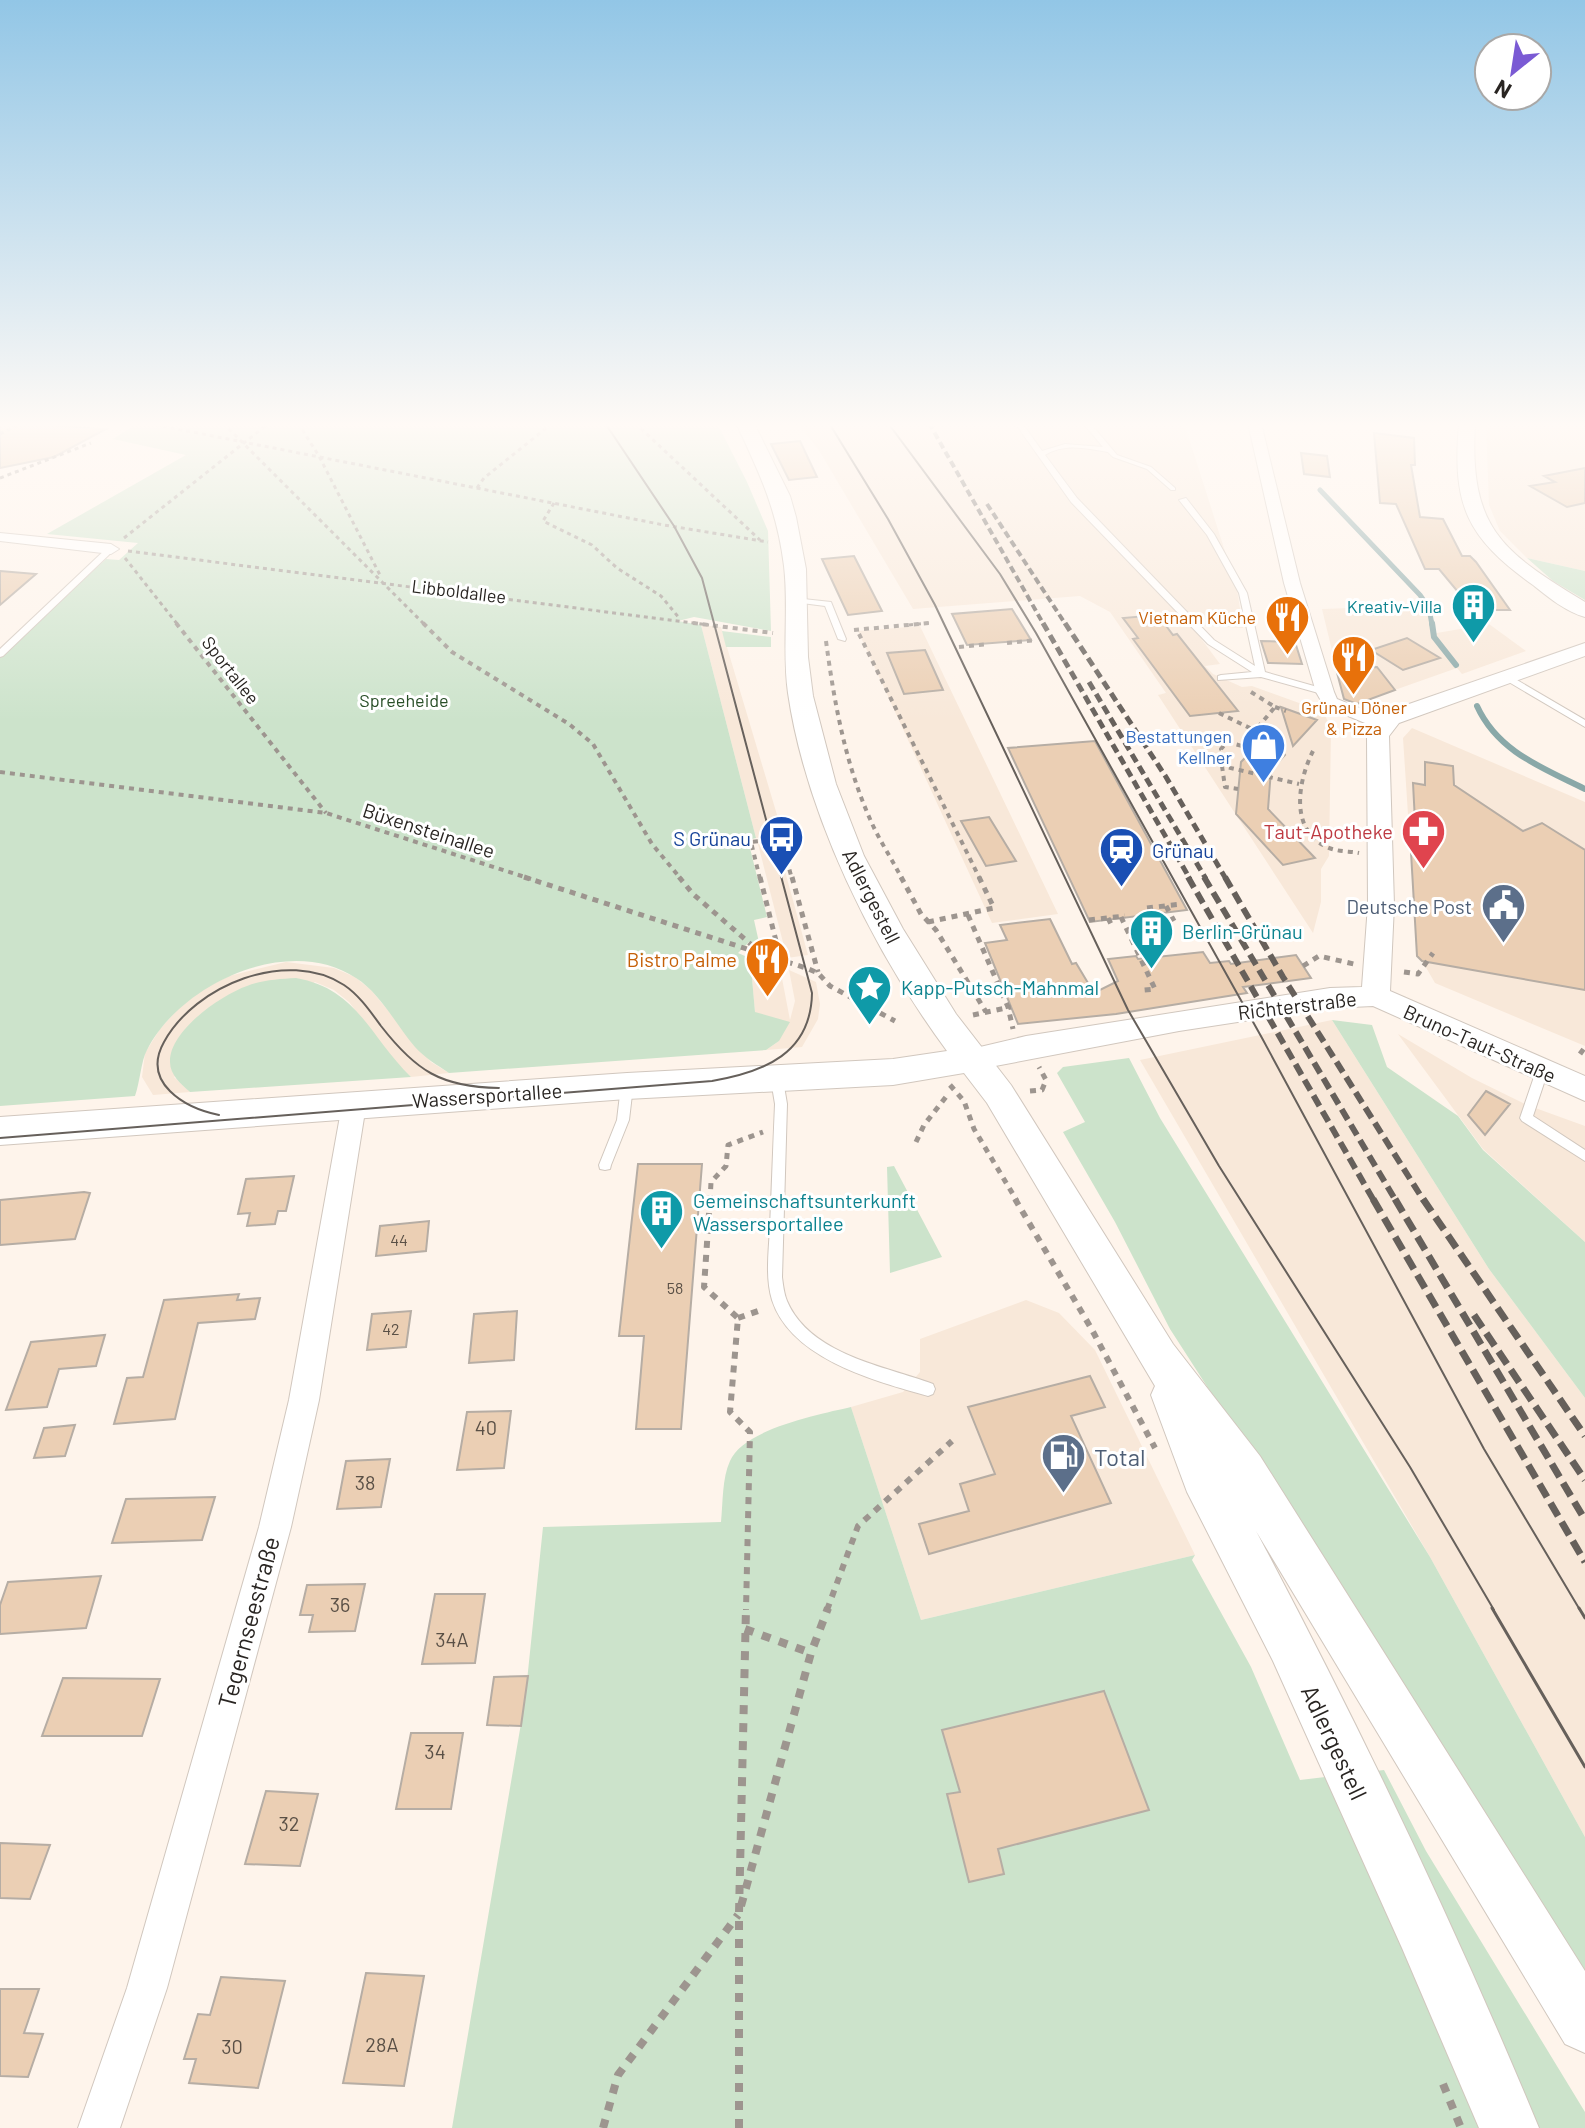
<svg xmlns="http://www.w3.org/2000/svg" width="1585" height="2128" viewBox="0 0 1585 2128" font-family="Barlow,sans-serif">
<rect width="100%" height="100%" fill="#fef4eb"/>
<!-- built -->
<path fill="#f8e8d9" d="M798 423H1180L1186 429 1237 589 1243 628 1191 625 1220 664 1205 666 1213 674 1242 687 1252 686 1313 708 1325 715 1331 729 1329 856 1321 869V902L1313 933 1158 695 1166 693 1110 612 1080 596 913 609 820 452Z
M1486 423H1585V571L1527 558 1500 531 1489 505Z
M1407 606 1425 607 1431 615V634L1489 624 1526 651 1462 674 1457 668 1355 704 1344 700 1322 609Z
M701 625 721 627 783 835 756 838Z
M920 626 1058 914 992 923 858 631Z
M1412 728 1585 802V1046L1435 983 1417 952 1403 738Z
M777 842 808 955 787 958 758 844Z
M286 962 334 968 355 977 371 990 431 1062 449 1073 411 1077 394 1061 349 1002 334 990 315 982 174 1077 190 1092 153 1095 142 1077 145 1053 160 1029 178 1009 203 989 229 976Z
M768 966 780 968 790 1020 795 1001 789 970 816 982 820 1004 818 1019 802 1047 766 1050 779 1041 755 1012 751 967Z
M1332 1020 1489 1269 1585 1398V1837L1430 1557 1140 1060Z
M1398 1034 1472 1078 1527 1105 1585 1126V1242L1483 1149Z
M1026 1300 1059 1313 1095 1350 1195 1555 921 1620 851 1407 903 1392 920 1372V1339Z"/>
<!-- green -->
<path fill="#cce3cb" d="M138 423H717L747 482 768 531 771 631 694 617 678 621 701 625 756 838 748 840 767 917 754 920 760 947 749 942 738 953 768 966 751 967 755 1012 790 1022 779 1041 766 1050 449 1073C437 1065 425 1058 415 1047 396 1025 381 994 356 978 289 933 180 984 147 1050 141 1061 140 1082 135 1096L0 1106V657L106 559 119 560 138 543 47 534 186 455 113 439Z
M1527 558 1585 571V600L1553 581Z
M722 631 771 637V647H726Z
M296 978C358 989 369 1036 411 1077L190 1092C181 1084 170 1075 170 1062 169 1031 221 995 247 986 262 980 279 979 296 978Z
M1332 1020 1372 1025 1387 1067 1458 1116 1483 1150 1585 1242V1398L1489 1269Z
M1129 1058 1160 1118 1430 1557 1585 1837V1973L1170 1329 1115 1222 1063 1132 1085 1122 1057 1073 1063 1067Z
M894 1166 942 1257 890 1273 887 1167Z
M851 1407 921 1620 1195 1555 1192 1560 1251 1667 1300 1780 1384 1770 1426 1851 1585 2112V2128H452L525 1700 543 1527 721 1522C723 1503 722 1478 730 1461 743 1429 821 1414 851 1407Z"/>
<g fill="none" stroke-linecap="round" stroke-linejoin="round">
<!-- stream-far1 -->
<path stroke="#89a8a8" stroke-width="5" d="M1320 490 1420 595 1429 608 1432 625"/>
<!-- stream -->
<path stroke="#89a8a8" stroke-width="6" d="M1432 623 1434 637 1456 665
M1477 706C1498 752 1543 768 1585 789"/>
</g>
<!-- building -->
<path fill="#ebcfb4" stroke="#b6ada4" stroke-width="2" d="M0 423H63L58 426 106 429 54 457 0 468Z
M1374 433 1414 438 1415 465H1411L1420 517 1443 519 1462 556H1470L1476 562 1510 610H1473L1439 569H1425L1396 504 1380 503Z
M800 441 817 477 789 480 771 444Z
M1301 453 1327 456 1330 477 1304 474Z
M1585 468V503L1567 507 1530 486 1555 482 1544 476Z
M854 556 882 611 848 615 822 559Z
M0 571 36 574 0 605Z
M1012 609 1031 640 967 645 952 614Z
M1158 615 1173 635 1177 634 1238 711 1190 716 1133 639 1138 638 1123 618Z
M1407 638 1440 658 1403 670 1371 650Z
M1261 641 1295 642 1302 664 1268 663Z
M925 650 943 690 904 694 887 653Z
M1377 667 1395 690 1357 704 1344 699 1336 669Z
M1281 707 1317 720 1293 746Z
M1269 733 1285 755 1271 770 1268 809 1315 858 1283 865 1236 814 1241 762Z
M1095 741 1187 910 1090 922 1008 748Z
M1425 762 1453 766 1454 785 1523 831 1542 823 1585 850V990L1422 961 1417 956 1410 835 1415 821 1413 783 1425 785Z
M989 817 1016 861 986 866 961 821Z
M1050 919 1072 964 1076 963 1094 993 1118 981 1108 959 1136 956 1138 959 1203 952 1210 963 1229 961 1231 964 1296 955 1311 978 1243 987 1247 993 1116 1014 1018 1024 985 943 1007 940 1000 925Z
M1486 1091 1510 1104 1485 1135 1468 1115Z
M638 1164H702L681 1429H636L644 1336H619Z
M294 1176 286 1211H278L275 1224 247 1226 250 1213 238 1214 246 1179Z
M84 1192 90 1193 75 1239 0 1245V1200Z
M429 1221 426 1251 376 1256 380 1226Z
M239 1294 237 1300 260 1298 255 1319 198 1323 175 1419 114 1424 127 1378 143 1377 164 1300Z
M411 1311 406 1347 367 1350 372 1314Z
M517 1311 514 1360 469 1363 474 1314Z
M105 1335 96 1366 59 1369 47 1407 6 1410 31 1342Z
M1090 1376 1105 1407 1071 1416 1111 1503 929 1554 919 1524 969 1511 960 1484 995 1474 968 1407Z
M511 1411 504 1468 457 1470 467 1412Z
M75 1425 65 1456 34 1458 44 1428Z
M390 1459 381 1507 337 1509 346 1461Z
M215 1497 202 1540 112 1543 126 1499Z
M101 1576 86 1628 0 1634V1605L8 1582Z
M365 1584 355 1631 309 1632 313 1615H300L307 1585Z
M435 1594H485L475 1663 422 1664Z
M528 1676 521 1726 487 1725 494 1677Z
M63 1678 160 1679 142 1736H42Z
M1104 1691 1149 1810 998 1849 1004 1874 969 1882 947 1794 960 1792 942 1730Z
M411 1733H463L451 1809H396Z
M266 1791 318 1794 300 1866 245 1864Z
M0 1843 50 1845 30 1899 0 1898Z
M366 1973 424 1976 404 2086 343 2083Z
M221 1977 285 1981 258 2088 189 2083 196 2059H184L198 2014 210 2015Z
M0 1989H39L24 2033 43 2034 28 2077 0 2076Z"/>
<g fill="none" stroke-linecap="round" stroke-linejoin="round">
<defs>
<path id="service" d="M1015 423H1022L1042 451 1065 444 1103 447 1083 423H1090L1117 455 1151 467 1175 488V490H1171L1147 469 1113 457 1108 452C1086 448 1064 443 1045 455L1077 498 1214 640 1255 666 1239 593 1207 535 1179 500 1186 498 1214 534 1247 593 1265 672 1328 690V694H1322L1261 677 1218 680V676L1221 675 1252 672 1208 644 1071 502Z
M108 547 115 549 3 656 0 657V649Z
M794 598 831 602 846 639 845 641 838 639 825 606 794 602Z
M1505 673 1585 720V727L1502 678 1501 676Z
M1542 1066 1548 1071 1533 1116 1585 1150V1161L1522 1121 1520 1118 1536 1071Z
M777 1075 781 1077 783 1080 787 1104 782 1277C783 1285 784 1294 787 1301 810 1355 885 1366 933 1384L935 1389 933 1394 928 1396C875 1381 791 1359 772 1300 765 1277 769 1250 770 1227 772 1186 773 1145 775 1104L771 1080 773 1077Z
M627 1081 631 1083 633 1086 629 1120 611 1165 610 1169 605 1170 600 1169 599 1165 617 1120 621 1086 623 1083Z"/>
<path id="minor" d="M1248 423H1261L1300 583 1334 692 1337 699 1389 720 1392 724 1389 728H1377L1324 706 1316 692 1284 583Z
M0 533 111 544 119 549 111 554 0 541Z
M354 1096 363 1098 366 1105 319 1400 291 1527 167 1988 120 2128H78L127 1988 259 1527 289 1400 342 1105 345 1098Z"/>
<path id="tertiary" d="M1459 423H1475C1469 528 1501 551 1585 602V617C1566 612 1548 597 1533 585 1466 537 1452 505 1459 423Z
M1585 643V656L1399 723 1389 736 1394 905 1390 991 1585 1076V1101L1373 1006 1330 1008 1179 1031 974 1070 963 1067 959 1059 963 1051 1026 1036 1330 988 1362 987 1368 905 1367 736 1375 719 1383 713Z"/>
<path id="secondary" d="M736 423H754L790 496 796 517 806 569 808 657 813 696 836 784 864 856 903 929 956 1014 1011 1085 1173 1344 1260 1456 1585 1971V2053L1565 2044 1256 1531C1359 1725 1455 1925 1539 2128H1479L1402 1948 1273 1661 1187 1492 1151 1395 1155 1386 987 1103 964 1073 893 1085 627 1099 0 1145V1117L627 1073 893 1059 947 1051C874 952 806 816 788 693 782 651 789 608 784 566 777 510 760 474 736 423Z"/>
</defs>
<!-- service casing -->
<use href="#service" stroke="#d1c7be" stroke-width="2"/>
<!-- minor casing -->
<use href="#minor" stroke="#d1c7be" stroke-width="2"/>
<!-- tertiary casing -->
<use href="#tertiary" stroke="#d1c7be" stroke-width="2"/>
<!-- secondary casing -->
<use href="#secondary" stroke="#d1c7be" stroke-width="2"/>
<!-- path-far4 -->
<path stroke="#9d958f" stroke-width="3" stroke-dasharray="4 4" stroke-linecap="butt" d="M147 423 664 525 768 542
M223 423 425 625
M298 423 319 456 381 577
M635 423 760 540
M0 434 22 423
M0 478 91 443
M477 488 484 478 545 429 546 423
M554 503 543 521 592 545 617 568 661 596 680 619
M124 538 269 423
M128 551 709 625
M125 558 178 625
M909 625 929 623"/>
<!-- path-far3 -->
<path stroke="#9d958f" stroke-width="4" stroke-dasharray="5 5" stroke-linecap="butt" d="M176 623 326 813
M423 623 452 652 569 724 593 744 652 844 681 879
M693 623 773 633
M854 630 929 623
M859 634 980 879
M826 641C834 701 845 763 870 819 879 840 892 859 902 879
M1007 643 1036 640
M959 647 988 644
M1251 692 1275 707 1242 746 1227 742 1221 749 1225 754 1222 766 1299 784
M1275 707 1286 711
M1219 713 1256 731
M1302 714 1315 715
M1242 746 1252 750
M1313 751C1298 781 1289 830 1327 847 1337 852 1349 851 1359 853
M1222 766 1225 787 1238 789
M0 772 326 813 531 879
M1407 821V826L1418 832
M760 879 751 842 781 839 792 879"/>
<!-- path-far2 -->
<path stroke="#9d958f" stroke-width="5" stroke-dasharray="6 6" stroke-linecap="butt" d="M524 877 806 968 818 973 830 986 895 1021
M679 877 693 894 762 954
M760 877 781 961
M792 877 818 972
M901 877 921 914 936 930 986 1012
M1166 906 1174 921
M1147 908 1182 904
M968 915 1008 1007 1013 1029
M1121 917 1155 989 1144 990
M1108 918 1113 928
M1089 920 1125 916
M928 922 994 908 979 877
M1303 966 1319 956 1354 964
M1404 972 1418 974 1433 953
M973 1015 1011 1007
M1580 1054 1585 1047
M950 1085 964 1101 974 1129 1017 1201
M1030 1091 1042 1090 1046 1080 1039 1067
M916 1142 924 1125 949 1093
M710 1201 711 1182 726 1166 728 1145 763 1132"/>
<!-- path-far1 -->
<path stroke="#9d958f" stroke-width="6" stroke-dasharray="7 7" stroke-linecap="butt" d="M710 1199 704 1287 738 1318 730 1412 750 1432 746 1610
M1015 1199 1091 1328 1155 1448
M738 1318 764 1309
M827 1610 858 1526 952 1441"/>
<!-- path -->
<path stroke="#9d958f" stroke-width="8" stroke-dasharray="9 9" stroke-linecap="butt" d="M745 1629 811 1653
M741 1906 811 1653 828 1608
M1443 2084 1461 2128
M603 2128 618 2075 738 1915
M739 2128V1913L746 1608"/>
<!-- service -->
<use href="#service" fill="#fff" fill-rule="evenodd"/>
<!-- minor -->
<use href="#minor" fill="#fff" fill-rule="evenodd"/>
<!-- tertiary -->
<use href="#tertiary" fill="#fff" fill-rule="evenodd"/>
<!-- secondary -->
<use href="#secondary" fill="#fff" fill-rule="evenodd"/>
<!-- tram-far1 -->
<path stroke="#66605b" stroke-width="2" d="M829 423 888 519 935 605 1128 1010 1219 1166 1410 1467 1494 1610
M888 423 1000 574 1036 633 1262 1038 1484 1449 1580 1610
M219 1115C185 1108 141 1083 164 1042 195 985 287 948 344 985 359 995 370 1011 381 1026 416 1071 441 1087 499 1088
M0 1138 712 1081C765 1072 811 1053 812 993L702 578 674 526 605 423"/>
<!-- tram -->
<path stroke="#66605b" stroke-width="3" d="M1492 1608 1585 1767
M1579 1608 1585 1618"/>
<!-- rail-far3 -->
<path stroke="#66605b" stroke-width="4" stroke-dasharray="7 4" stroke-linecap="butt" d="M929 423 1044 625
M987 504 1066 625"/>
<!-- rail-far2 -->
<path stroke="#66605b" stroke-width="5" stroke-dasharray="9 5" stroke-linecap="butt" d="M1043 623 1190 879
M1065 623 1166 777 1226 879
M1089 682 1206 879"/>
<!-- rail-far1 -->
<path stroke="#66605b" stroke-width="6" stroke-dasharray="12 6" stroke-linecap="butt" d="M1188 877 1374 1201
M1204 877 1396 1201
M1225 877 1283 977 1424 1201"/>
<!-- rail -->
<path stroke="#66605b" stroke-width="7" stroke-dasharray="15 7" stroke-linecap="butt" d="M1373 1199 1585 1562
M1395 1199 1585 1520
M1423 1199 1585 1436
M1474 1315 1585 1480"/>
</g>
<!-- sky -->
<linearGradient id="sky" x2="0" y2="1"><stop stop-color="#92c6e6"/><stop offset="0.59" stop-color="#fffaf6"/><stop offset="1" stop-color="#fffaf6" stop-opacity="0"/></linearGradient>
<rect width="1585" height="721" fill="url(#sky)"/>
<!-- icons -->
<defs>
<symbol id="building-pin" viewBox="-11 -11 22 30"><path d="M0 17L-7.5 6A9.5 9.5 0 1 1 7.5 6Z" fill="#0f9aa8" stroke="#fff"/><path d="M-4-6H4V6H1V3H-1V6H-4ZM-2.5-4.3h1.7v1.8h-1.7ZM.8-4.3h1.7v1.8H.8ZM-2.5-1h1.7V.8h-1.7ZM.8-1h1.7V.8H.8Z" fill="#fff"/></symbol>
<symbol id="restaurant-pin" viewBox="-11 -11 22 30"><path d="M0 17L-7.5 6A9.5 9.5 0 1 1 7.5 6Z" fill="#e8710a" stroke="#fff"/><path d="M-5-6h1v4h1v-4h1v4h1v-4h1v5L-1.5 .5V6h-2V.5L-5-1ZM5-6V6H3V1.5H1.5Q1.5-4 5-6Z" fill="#fff"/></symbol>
<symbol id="shop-pin" viewBox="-11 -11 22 30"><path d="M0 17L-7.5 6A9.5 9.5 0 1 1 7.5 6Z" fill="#3f7fe0" stroke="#fff"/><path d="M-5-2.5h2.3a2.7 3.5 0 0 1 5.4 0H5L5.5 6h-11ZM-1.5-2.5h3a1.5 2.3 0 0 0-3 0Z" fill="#fff"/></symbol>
<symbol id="pharmacy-pin" viewBox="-11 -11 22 30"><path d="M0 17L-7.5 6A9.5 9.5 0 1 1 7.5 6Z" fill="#e0444e" stroke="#fff"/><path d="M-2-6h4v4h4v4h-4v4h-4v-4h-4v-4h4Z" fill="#fff"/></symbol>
<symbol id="bus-pin" viewBox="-11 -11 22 30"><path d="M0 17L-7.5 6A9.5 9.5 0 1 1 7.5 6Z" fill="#1a4fb4" stroke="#fff"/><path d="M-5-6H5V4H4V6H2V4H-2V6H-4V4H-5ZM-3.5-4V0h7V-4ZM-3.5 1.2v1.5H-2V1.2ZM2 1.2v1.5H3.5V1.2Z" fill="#fff"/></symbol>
<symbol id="station-pin" viewBox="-11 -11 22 30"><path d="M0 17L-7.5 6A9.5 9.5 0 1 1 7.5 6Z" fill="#1a4fb4" stroke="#fff"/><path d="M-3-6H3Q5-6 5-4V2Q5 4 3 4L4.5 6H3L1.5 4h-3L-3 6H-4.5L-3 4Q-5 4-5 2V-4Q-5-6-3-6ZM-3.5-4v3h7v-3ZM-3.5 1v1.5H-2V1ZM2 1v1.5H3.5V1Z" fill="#fff"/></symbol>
<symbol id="civic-pin" viewBox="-11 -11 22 30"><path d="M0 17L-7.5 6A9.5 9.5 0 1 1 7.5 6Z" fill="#5c6f8a" stroke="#fff"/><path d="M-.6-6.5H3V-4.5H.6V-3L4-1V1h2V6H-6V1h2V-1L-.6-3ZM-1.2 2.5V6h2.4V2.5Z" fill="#fff"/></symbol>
<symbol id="sight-pin" viewBox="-11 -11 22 30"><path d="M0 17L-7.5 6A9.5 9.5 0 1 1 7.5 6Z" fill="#0f9aa8" stroke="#fff"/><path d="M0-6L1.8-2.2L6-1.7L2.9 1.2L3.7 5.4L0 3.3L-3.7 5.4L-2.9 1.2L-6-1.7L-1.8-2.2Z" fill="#fff"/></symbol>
<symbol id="fuel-pin" viewBox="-11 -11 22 30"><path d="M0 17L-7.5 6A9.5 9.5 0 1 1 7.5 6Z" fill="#5c6f8a" stroke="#fff"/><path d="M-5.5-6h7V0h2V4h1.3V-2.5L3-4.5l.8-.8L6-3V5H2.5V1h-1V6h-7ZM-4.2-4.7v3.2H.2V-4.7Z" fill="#fff"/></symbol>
</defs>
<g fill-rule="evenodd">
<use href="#building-pin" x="1448" y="580" width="51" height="69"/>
<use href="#restaurant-pin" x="1262" y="592" width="51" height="69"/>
<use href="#restaurant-pin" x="1328" y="632" width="51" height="69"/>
<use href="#shop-pin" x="1238" y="720" width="51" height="69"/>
<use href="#pharmacy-pin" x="1398" y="806" width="51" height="69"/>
<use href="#bus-pin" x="756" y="812" width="51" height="69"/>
<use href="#station-pin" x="1096" y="824" width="51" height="69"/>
<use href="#civic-pin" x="1478" y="880" width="51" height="69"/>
<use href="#building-pin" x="1126" y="906" width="51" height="69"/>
<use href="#restaurant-pin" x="742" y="934" width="51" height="69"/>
<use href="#sight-pin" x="844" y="962" width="51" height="69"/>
<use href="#building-pin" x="636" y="1186" width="51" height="69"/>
<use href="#fuel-pin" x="1038" y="1430" width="51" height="69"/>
</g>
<g text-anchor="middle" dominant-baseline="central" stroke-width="6" stroke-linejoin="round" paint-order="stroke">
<!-- number labels -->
<g font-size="16" fill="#5a5046">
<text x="399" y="1239">44</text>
<text x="675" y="1287">58</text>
<text x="391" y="1328">42</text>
</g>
<!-- far-street labels -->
<g font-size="18" fill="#292522" stroke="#fff">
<text transform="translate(459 591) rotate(7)">Libboldallee</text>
<text transform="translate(231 670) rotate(52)">Sportallee</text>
</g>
<!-- far-culture labels -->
<g font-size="18" fill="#0d838f" stroke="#fff" text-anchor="end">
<text x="1442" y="606">Kreativ-Villa</text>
</g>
<!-- far-food labels -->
<g font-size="18" fill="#c56008" stroke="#fff" text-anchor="end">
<text x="1256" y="617">Vietnam Küche</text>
<text x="1354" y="707" text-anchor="middle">Grünau Döner<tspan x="1354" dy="21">&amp; Pizza</tspan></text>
</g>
<!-- far-park labels -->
<g font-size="18" fill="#284e27" stroke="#fff">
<text x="404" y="700">Spreeheide</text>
</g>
<!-- far-shop labels -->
<g font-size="18" fill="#366cbe" stroke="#fff" text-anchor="end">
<text x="1232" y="736">Bestattungen<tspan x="1232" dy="21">Kellner</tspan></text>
</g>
<!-- street labels -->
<g font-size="20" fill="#292522" stroke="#fff">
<text transform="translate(429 830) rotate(18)">Büxensteinallee</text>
<text transform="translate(872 896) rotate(63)">Adlergestell</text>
<text transform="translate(1297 1005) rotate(-7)">Richterstraße</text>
<text transform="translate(1480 1043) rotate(24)">Bruno-Taut-Straße</text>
<text transform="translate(487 1095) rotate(-4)">Wassersportallee</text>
</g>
<!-- health labels -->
<g font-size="20" fill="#be3a42" stroke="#fff" text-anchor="end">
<text x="1393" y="831">Taut-Apotheke</text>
</g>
<!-- transit labels -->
<g font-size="20" fill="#164399" stroke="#fff" text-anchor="end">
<text x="751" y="838">S Grünau</text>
<text x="1152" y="850" text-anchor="start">Grünau</text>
</g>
<!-- service labels -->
<g font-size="20" fill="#4e5e75" stroke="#fff" text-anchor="end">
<text x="1472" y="906">Deutsche Post</text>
</g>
<!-- culture labels -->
<g font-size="20" fill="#0d838f" stroke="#fff" text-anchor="start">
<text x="1182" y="931">Berlin-Grünau</text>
<text x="901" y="987">Kapp-Putsch-Mahnmal</text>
<text x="693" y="1200">Gemeinschaftsunterkunft<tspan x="693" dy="23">Wassersportallee</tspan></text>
</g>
<!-- food labels -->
<g font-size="20" fill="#c56008" stroke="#fff" text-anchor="end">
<text x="737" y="959">Bistro Palme</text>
</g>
<!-- near-number labels -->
<g font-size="20" fill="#5a5046">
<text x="486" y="1427">40</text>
<text x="365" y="1482">38</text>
<text x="340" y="1604">36</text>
<text x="452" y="1639">34A</text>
<text x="435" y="1751">34</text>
<text x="289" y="1823">32</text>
<text x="382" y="2044">28A</text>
<text x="232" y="2046">30</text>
</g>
<!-- near-service labels -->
<g font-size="24" fill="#4e5e75" stroke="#fff" text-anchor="start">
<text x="1094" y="1456">Total</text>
</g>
<!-- near-street labels -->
<g font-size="24" fill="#292522" stroke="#fff">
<text transform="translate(248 1622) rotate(-75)">Tegernseestraße</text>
<text transform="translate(1335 1742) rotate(65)">Adlergestell</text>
</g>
</g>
<!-- north arrow -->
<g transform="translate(1513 72) rotate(210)"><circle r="38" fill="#ffffff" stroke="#a9a8a7" stroke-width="2"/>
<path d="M0-6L14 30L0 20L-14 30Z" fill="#7a5ad4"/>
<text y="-12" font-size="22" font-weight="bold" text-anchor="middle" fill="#292522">N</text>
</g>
</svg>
